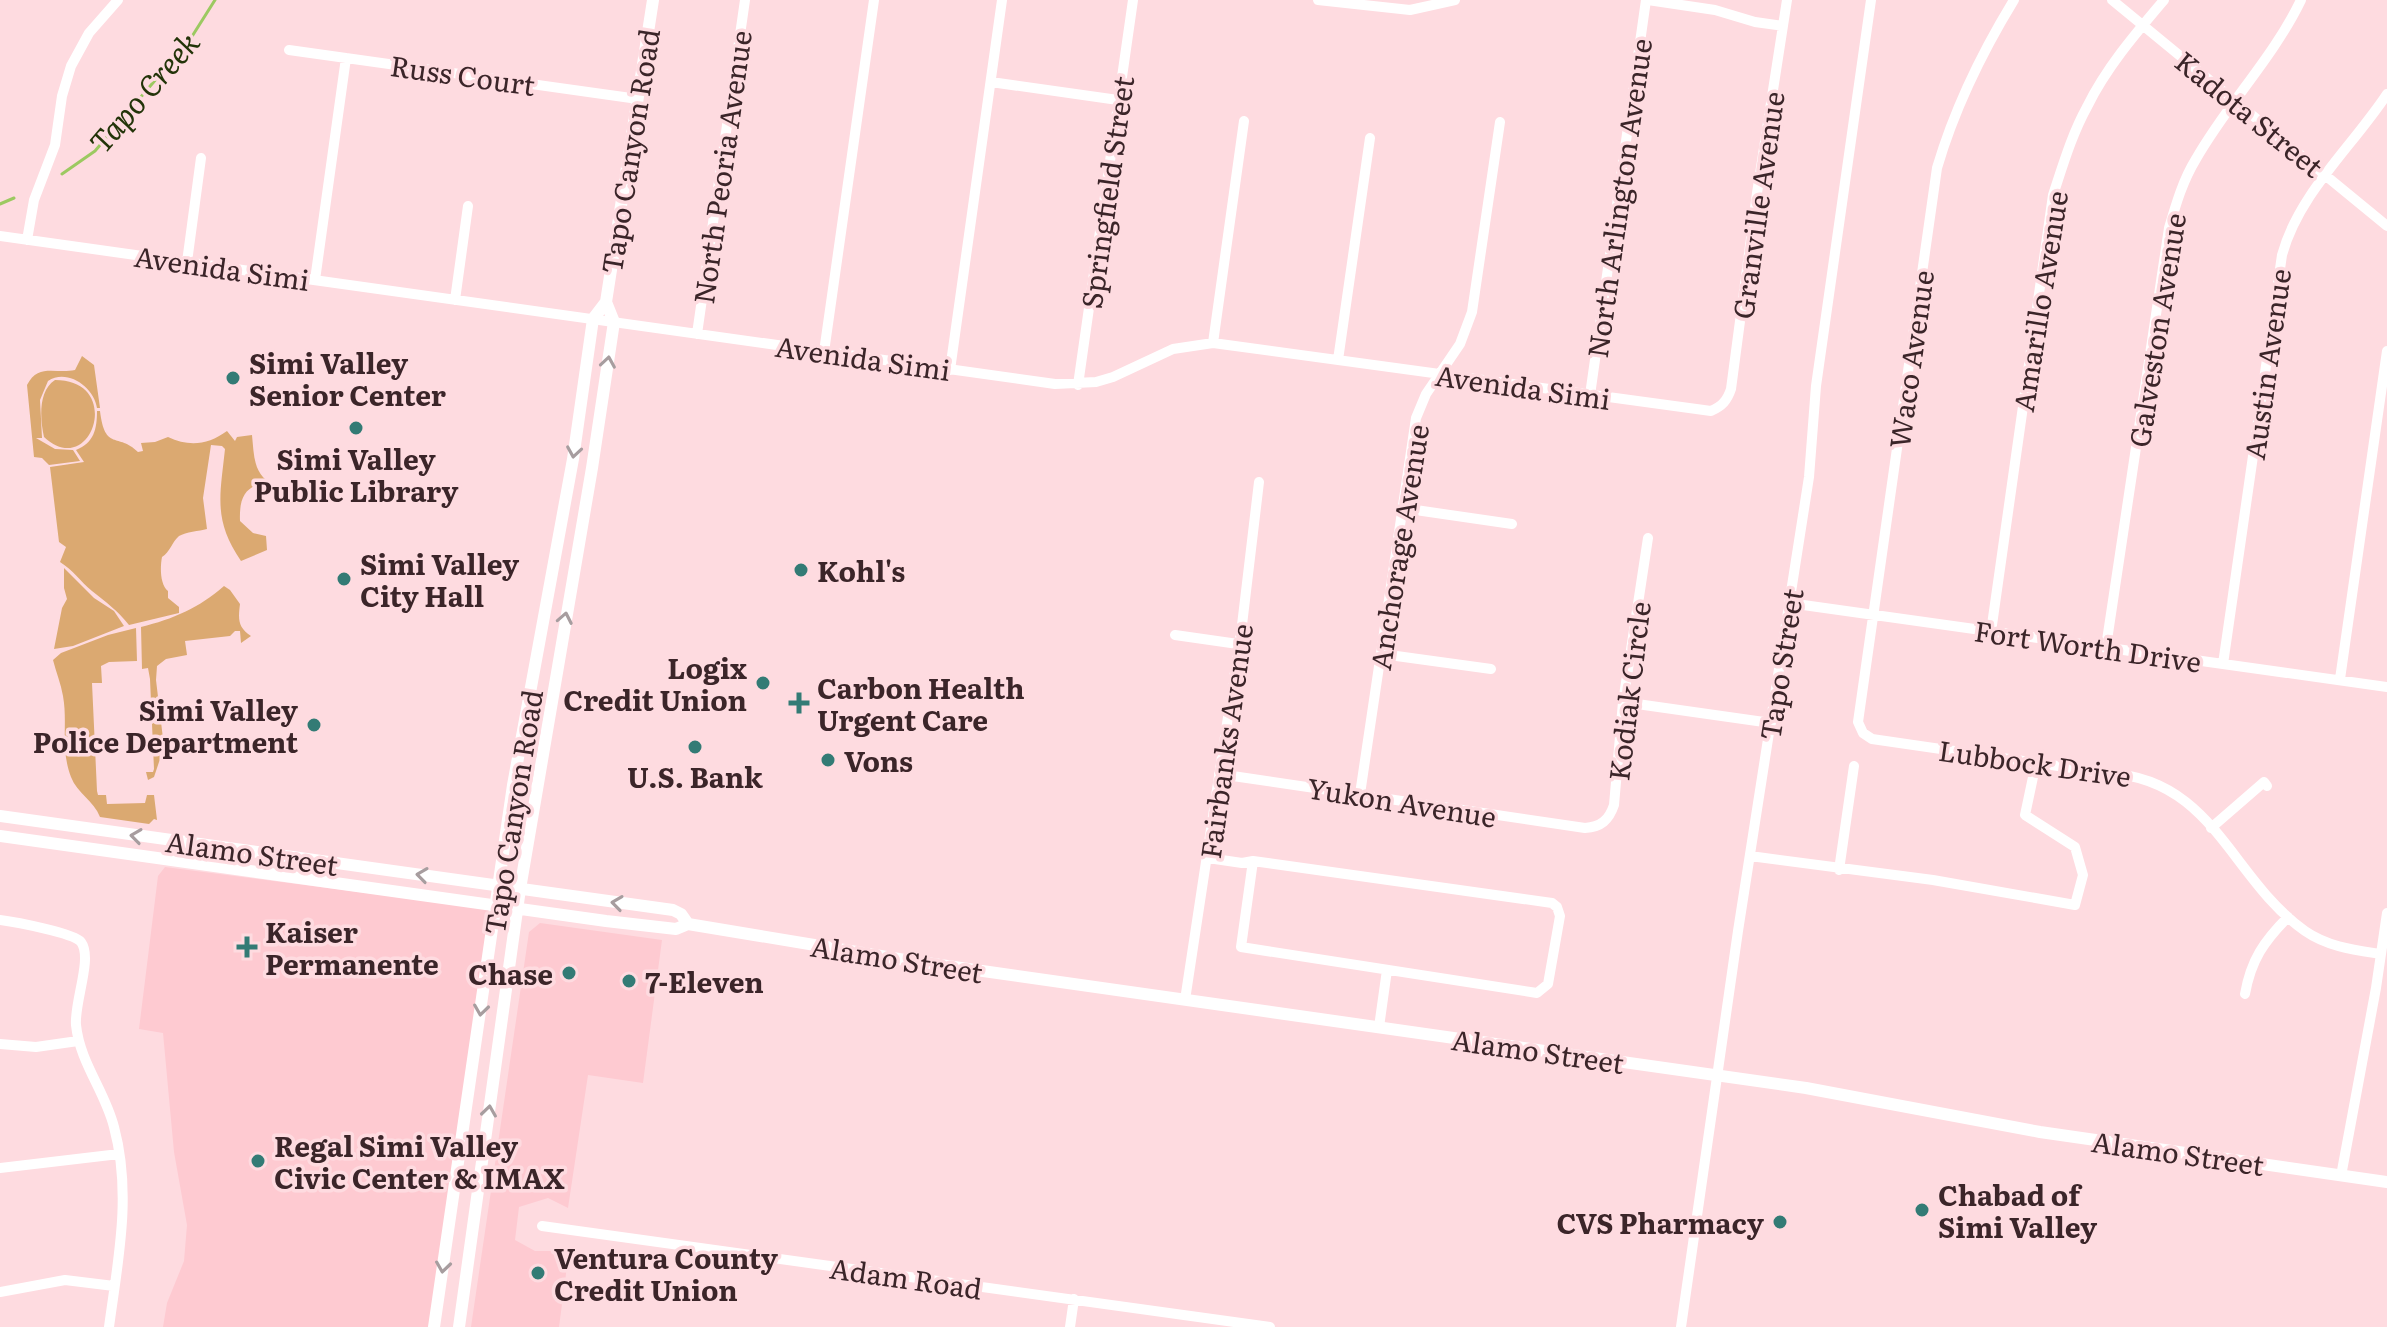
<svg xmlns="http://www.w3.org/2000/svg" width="2387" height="1327" viewBox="0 0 2387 1327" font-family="Literata,serif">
<rect width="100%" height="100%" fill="#fedbe0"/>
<!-- built -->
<path fill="#fecad1" d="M165 867 491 909 431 1327H163L167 1303 184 1261 187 1225 174 1152 163 1033 139 1029 158 876Z
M540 923 662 940 643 1083 588 1075 568 1208 548 1198 519 1207 515 1240 535 1251H569L559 1327H471L529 932Z"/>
<!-- green -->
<path fill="#dba971" d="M82 356 94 365 100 408H97C94 387 67 368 48 381L40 400 42 438H36L55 449 73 450 80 461 49 465 42 458 34 457 27 385C38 363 55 374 75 370Z
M55 380C125 380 91 481 44 437 40 419 38 391 55 380Z
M97 411H100C105 452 118 432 138 452L143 451 141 443 155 442 168 437C189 447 208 445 227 431L235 441 237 437 252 435C254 454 253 472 270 483 246 484 239 496 240 521L253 533 266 536 267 550 241 561C213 520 220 496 225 449L222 446 211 445 203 498 207 529C199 531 186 532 179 536 172 542 170 552 162 557 160 568 160 584 168 591V598L179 607V613L129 625C117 610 107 603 92 591 80 581 73 570 60 562L66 547 59 542 50 467 84 462 76 450C94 443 97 429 97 411Z
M64 568 94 598 114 611 124 626 73 646 54 649 62 608 67 599 64 588Z
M224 586 230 590 240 604C238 620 238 627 251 636L241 643 240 631H235L230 636 185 641 187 655 166 659 157 666 156 680 164 747 154 777 148 780 146 772H153L154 769 150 679 148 668 142 669 141 627C173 619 199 608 224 586Z
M136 628 137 661 109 662 101 666 102 683H92L97 791 98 795H106L107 804 145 803 147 795H154L157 820 154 819 149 824 100 817C94 801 77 793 71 777 60 748 68 724 63 696 61 684 56 672 53 660L61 653 108 635Z"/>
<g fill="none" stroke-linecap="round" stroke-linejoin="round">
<!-- stream -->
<path stroke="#9cc961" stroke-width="3" d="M62 174 95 151 191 38 215 0
M0 204 14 198"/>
<!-- minor -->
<path stroke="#fff" stroke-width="10" d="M1318 0 1410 10 1455 0
M1648 0 1715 10 1755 22 1783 26
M2014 0C1981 54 1955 107 1937 168L1858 722 1863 733 1872 739 2106 773C2214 778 2230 878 2305 931 2328 947 2355 950 2381 954
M2112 0 2387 226
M289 50 638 99
M991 82 1118 100
M0 236 1055 384 1096 382 1113 377 1173 349 1213 343 1711 411C1722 406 1727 401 1731 389L1757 193 1787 0
M27 240 34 200 55 145 62 96 71 66 89 33 118 0
M187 262 201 158
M315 280 346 58
M455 300 468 206
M697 334 745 0
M1213 343 1244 121
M824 352 874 0
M1338 360 1370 138
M950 370 1002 0
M1078 385 1133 0
M1590 395 1646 0
M1402 508 1512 524
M1789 603 2387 687
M1991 632 2053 195C2063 165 2072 134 2087 107 2106 68 2136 33 2164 0
M1175 635 1238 644
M2106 647 2169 228C2176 204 2183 180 2196 159 2228 103 2273 58 2301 0
M1382 654 1491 669
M2223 664 2282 255C2299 193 2352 147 2387 94
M2340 679 2387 351
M1623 702 1771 723
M1219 774 1585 828C1601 827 1609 820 1614 805L1623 702 1648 538
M1360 794 1416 418 1426 394 1460 344 1472 312 1500 122
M2211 828 2264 782 2267 786
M1750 856 1933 880 2075 905 2083 875 2075 847 2025 815 2036 763
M1208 858 1242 863 1253 861 1552 903 1557 907 1560 916 1548 984 1537 993 1241 947 1253 861
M1839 870 1854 766
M0 920C15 922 74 933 81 942 93 958 74 1002 76 1025 80 1063 105 1091 114 1127 132 1194 118 1260 109 1327
M2245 994C2251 960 2264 941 2288 917
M1185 1000 1242 625 1259 482
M1379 1027 1387 970
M0 1044 36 1047 78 1041
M0 1168 119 1154
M2341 1176 2376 988 2387 913
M542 1226 1270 1327
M0 1292 65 1280 114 1286
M1070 1327 1074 1299
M1681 1327 1738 931 1809 477 1816 386 1871 0"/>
<!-- major -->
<path stroke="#fff" stroke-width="12" d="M0 816 673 910 681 914 688 924
M0 836 606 921 676 929 688 924 905 960 1806 1088 2040 1132 2387 1182
M434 1327 513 785 573 459 593 319 606 302 653 0
M459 1327 520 889 592 468 614 322 606 302"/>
</g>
<!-- one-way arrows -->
<defs><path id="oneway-chevron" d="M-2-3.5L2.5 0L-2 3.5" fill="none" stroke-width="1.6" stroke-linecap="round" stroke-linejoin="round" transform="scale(2)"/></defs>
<g stroke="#a79d9f">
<use href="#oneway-chevron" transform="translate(608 362) rotate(-81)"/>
<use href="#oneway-chevron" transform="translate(574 452) rotate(99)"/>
<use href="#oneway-chevron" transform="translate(565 618) rotate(-79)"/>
<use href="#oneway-chevron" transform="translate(136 836) rotate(-172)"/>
<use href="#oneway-chevron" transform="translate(422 875) rotate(-172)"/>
<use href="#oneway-chevron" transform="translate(617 903) rotate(-172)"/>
<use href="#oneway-chevron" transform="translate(481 1010) rotate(98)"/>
<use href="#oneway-chevron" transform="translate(489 1111) rotate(-82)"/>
<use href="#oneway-chevron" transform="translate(443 1267) rotate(98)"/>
</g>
<!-- markers -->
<g fill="#337b75" stroke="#fedbe0" stroke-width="3">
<circle cx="233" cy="378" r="8"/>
<circle cx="356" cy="428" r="8"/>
<circle cx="801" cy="570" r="8"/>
<circle cx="344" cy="579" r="8"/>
<circle cx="763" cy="683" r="8"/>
<path d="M795 691h8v8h8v8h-8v8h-8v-8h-8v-8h8z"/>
<circle cx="314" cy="725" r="8"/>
<circle cx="695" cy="747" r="8"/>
<circle cx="828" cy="760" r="8"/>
<path d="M243 935h8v8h8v8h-8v8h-8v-8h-8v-8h8z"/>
<circle cx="569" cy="973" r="8"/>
<circle cx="629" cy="981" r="8"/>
<circle cx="258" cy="1161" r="8"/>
<circle cx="1922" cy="1210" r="8"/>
<circle cx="1780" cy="1222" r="8"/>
<circle cx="538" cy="1273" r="8"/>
</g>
<g text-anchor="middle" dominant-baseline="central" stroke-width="7" stroke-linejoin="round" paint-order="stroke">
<!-- street labels -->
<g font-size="28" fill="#3b2529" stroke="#fedbe0">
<text transform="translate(463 74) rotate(8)">Russ Court</text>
<text transform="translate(2250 113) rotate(39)">Kadota Street</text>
<text transform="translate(629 151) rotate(-81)">Tapo Canyon Road</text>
<text transform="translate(721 167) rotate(-82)">North Peoria Avenue</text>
<text transform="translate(1106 192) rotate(-82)">Springfield Street</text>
<text transform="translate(1618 198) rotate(-82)">North Arlington Avenue</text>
<text transform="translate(1757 205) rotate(-82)">Granville Avenue</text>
<text transform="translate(222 267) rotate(8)">Avenida Simi</text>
<text transform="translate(2039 301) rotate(-81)">Amarillo Avenue</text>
<text transform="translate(2156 330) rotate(-81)">Galveston Avenue</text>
<text transform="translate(863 357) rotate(8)">Avenida Simi</text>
<text transform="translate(1910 359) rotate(-82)">Waco Avenue</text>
<text transform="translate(2266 364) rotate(-82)">Austin Avenue</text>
<text transform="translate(1523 386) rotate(8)">Avenida Simi</text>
<text transform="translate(1398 547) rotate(-81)">Anchorage Avenue</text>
<text transform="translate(2088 645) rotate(8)">Fort Worth Drive</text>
<text transform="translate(1780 664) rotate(-81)">Tapo Street</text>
<text transform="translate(1628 691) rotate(-83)">Kodiak Circle</text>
<text transform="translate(1225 741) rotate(-82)">Fairbanks Avenue</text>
<text transform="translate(2035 762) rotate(8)">Lubbock Drive</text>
<text transform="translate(1402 801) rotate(9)">Yukon Avenue</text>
<text transform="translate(512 812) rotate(-81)">Tapo Canyon Road</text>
<text transform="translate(252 852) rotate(8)">Alamo Street</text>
<text transform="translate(897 958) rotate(9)">Alamo Street</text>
<text transform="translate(1538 1050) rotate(8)">Alamo Street</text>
<text transform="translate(2178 1152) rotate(8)">Alamo Street</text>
<text transform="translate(906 1277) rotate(8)">Adam Road</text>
</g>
<!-- poi labels -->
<g font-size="28" font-weight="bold" fill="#3b2529" stroke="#fedbe0" text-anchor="start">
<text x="249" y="362">Simi Valley<tspan x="249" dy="32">Senior Center</tspan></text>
<text x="356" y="458" text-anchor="middle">Simi Valley<tspan x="356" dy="32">Public Library</tspan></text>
<text x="360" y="563">Simi Valley<tspan x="360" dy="32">City Hall</tspan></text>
<text x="817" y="570">Kohl's</text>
<text x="747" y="667" text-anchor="end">Logix<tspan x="747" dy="32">Credit Union</tspan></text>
<text x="817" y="687">Carbon Health<tspan x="817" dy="32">Urgent Care</tspan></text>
<text x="298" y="709" text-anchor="end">Simi Valley<tspan x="298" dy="32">Police Department</tspan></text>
<text x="844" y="760">Vons</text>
<text x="695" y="776" text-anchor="middle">U.S. Bank</text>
<text x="265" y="931">Kaiser<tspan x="265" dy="32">Permanente</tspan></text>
<text x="553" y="973" text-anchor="end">Chase</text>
<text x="645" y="981">7-Eleven</text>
<text x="274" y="1145">Regal Simi Valley<tspan x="274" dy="32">Civic Center &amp; IMAX</tspan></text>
<text x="1938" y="1194">Chabad of<tspan x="1938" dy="32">Simi Valley</tspan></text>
<text x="1764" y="1222" text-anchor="end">CVS Pharmacy</text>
<text x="554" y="1257">Ventura County<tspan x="554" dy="32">Credit Union</tspan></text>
</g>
<!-- water labels -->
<g font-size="30" font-style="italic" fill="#233409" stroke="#fedbe0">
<text transform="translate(143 91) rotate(-49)">Tapo Creek</text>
</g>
</g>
</svg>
